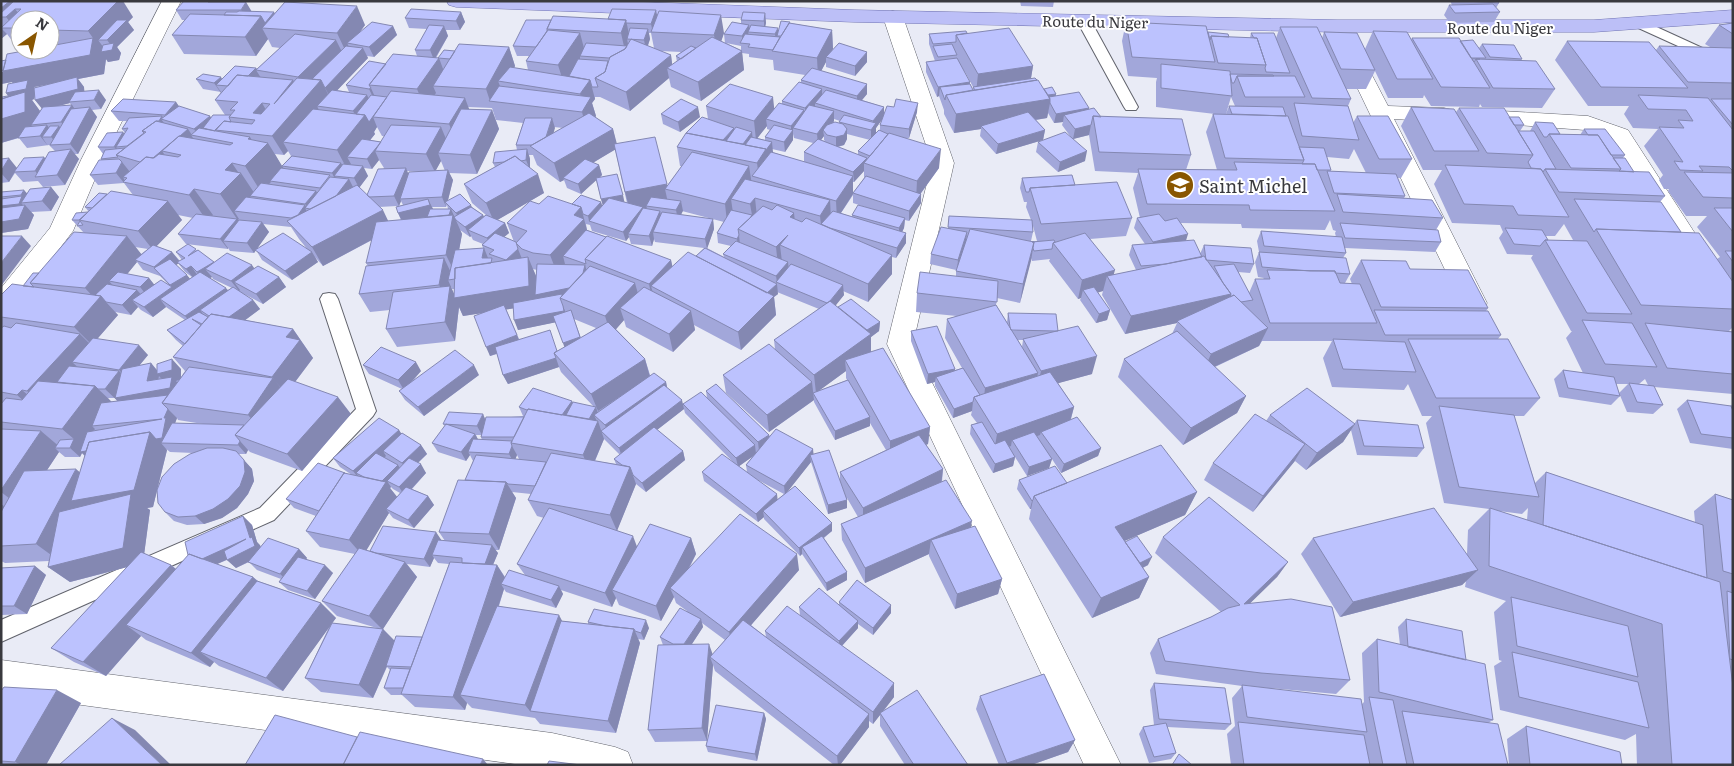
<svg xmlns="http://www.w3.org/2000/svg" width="1734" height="766" viewBox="0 0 1734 766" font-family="Literata,serif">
<rect width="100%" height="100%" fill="#e9ebf6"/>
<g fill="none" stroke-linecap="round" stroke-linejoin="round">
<defs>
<path id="service" d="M1084 17 1091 21 1138 107 1136 110H1126L1124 107 1077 21Z
M1639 19 1733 62V71L1634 26 1632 23 1634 20Z
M329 293 335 294 338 299 376 411 373 416 274 520 1 642V620L260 508 356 409 320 299 323 294Z"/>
<path id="minor" d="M162 1H181L103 160 73 231 10 313 1 315V288L50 228 81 160Z
M893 11 900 13 903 17 954 163 913 344 1121 765H1084L887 344 932 163 883 17 886 13Z
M1351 48 1358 50 1361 54 1388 106 1444 108 1452 110 1455 115 1452 120 1444 122 1394 119 1487 303 1483 310 1474 312 1465 310 1461 303 1341 54 1344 50Z
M1484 110 1588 116 1628 130 1733 292V323L1724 320 1612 140 1585 130 1476 122 1473 117 1476 112Z
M1 660 552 733 615 747 628 752 633 765H522L1 694Z"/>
<path id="primary" d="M447 1H615L854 10 1337 20H1594L1733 10V22L1594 32H1337L854 22 456 7 449 5Z"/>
</defs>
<!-- service casing -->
<use href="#service" stroke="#61636c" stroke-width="2"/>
<!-- minor casing -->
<use href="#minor" stroke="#61636c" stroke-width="1"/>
<!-- primary casing -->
<use href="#primary" stroke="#7174b3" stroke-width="1"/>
<!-- service -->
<use href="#service" fill="#fff" fill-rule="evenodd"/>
<!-- minor -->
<use href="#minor" fill="#fff" fill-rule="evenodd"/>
<!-- primary -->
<use href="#primary" fill="#bcbff7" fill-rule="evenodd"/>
</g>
<!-- wall -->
<path fill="#a2a7da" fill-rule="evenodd" d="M1 1 133 17 128 22 134 30 117 47 121 53 119 60 108 62 106 59 104 74 78 79 84 87V91L106 100 101 109 92 110 97 117 78 154H74L79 159 65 185 43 187 38 181 23 182 15 173 9 182 1 183V159L17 168 45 158 55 151 49 145 27 148 19 138 1 143 8 96 6 93 13 83 12 82 1 84V61L50 50V20H20V46H16L7 34 1 39ZM50 84 34 88V87ZM35 96V100L42 108 40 111 32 100 34 99ZM70 103 71 105 58 106Z
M1020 1H1054L1053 7 1021 6Z
M1450 1H1498L1499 3 1496 8 1500 12 1494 22 1450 23 1444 15 1449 5H1452Z
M211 2 251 11 365 25 360 32 393 26 397 35 374 57 367 56 368 58 337 90 349 92 346 85 386 64 417 56 415 50 427 29 409 28 405 18 461 12 465 22 460 30H446L448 36 436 58H438L455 51 509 47 515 66 514 68 528 70 526 61 529 56H517L513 46 551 20 608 19 657 16 724 33 721 41 725 43 724 34 741 24V20L765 13 766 23 765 27 778 32 790 23 832 30 833 49 831 51 867 62 855 76 826 67V62L821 71 867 94 862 100 884 107V115L917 112 909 138H906L939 168 921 193V203L909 221 905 220 904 228 902 232 906 233V243L896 258 892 257V274L868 302 843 291 844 295 835 305 838 307 880 322 879 331 871 337V352L930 427 928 444 926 445 943 469 942 482 971 527 1002 579 998 594 955 609 929 556V554L865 583 842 540 841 524 858 517 847 498V508L828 514 811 462 786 493 832 523V531L824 538 847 572V580L827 591 802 554 800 556 764 519V517L758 522 704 481 702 472 734 463 685 413 684 409 657 430 683 451 685 460 646 492 636 484 617 530 637 547 691 538 696 554 689 569 799 570 751 625 766 637 765 631 800 615 799 607 839 605V602L891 605V613L873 635 858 624V628L842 646 894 697 882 713 968 765H905L880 726V715L873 724 869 721V727L840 765H834L715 671 713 665 707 740 764 713 766 719 757 761 708 752 706 746 707 741 655 742 648 730 663 645 660 637 687 611 676 603 674 597 661 621 619 605 616 598 612 607 561 590 563 594 556 608 506 592 504 589 499 606 562 621 588 624V622L649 628 644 640 638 639 640 643 616 733 540 724 535 718 472 708 467 703 465 710 415 707 402 695H391L384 688 390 670 387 667 373 698 321 692 305 678 329 627 283 691 219 666 214 662 210 667 146 640 141 636 106 676 74 662 51 648 127 567 70 582 48 567 49 561 5 563 1 561V295L23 286 39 273 84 233 72 220 89 212 85 207 107 194 133 195 124 183 98 185 90 175 101 160V159L103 154 98 147 123 132 124 134 125 133 122 129 127 121H119L111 111 176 102 179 107 211 117 225 115 215 100 221 92 203 89 196 79H222L256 68 257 69 280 48 272 47 268 39 256 56 184 54 172 35 185 20H182L176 10ZM649 33H651L654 48 648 46 650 39ZM726 43 741 46V50ZM660 51 681 52 676 56 677 62 672 65 671 55ZM742 53 749 54V57L773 60 774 70 805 75 801 80V83L782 101V104L774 109 706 106 708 119 686 133 677 147 680 166H682L667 186 616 143 613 129 595 117 596 116 592 103 595 99V97H600L630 111 669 78 671 87 701 101 744 70ZM468 107 492 108 496 120 523 123 516 145 517 150 493 163 495 167 464 184 472 203 486 215 484 216 472 207 448 200 453 180 449 173 477 174 499 129 492 110 469 109ZM834 119 840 121 839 123H833L834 121ZM882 119 880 125V130L876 133V128ZM767 126V129L770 130 765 137V140L757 138ZM377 127 382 136H384L381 142 370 140 375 134 374 132ZM554 127 563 128 553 133ZM793 134 794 138 813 143 804 152V162L772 152V149L785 152 793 140ZM847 134 870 140 858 151V155L838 147 844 145 847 139ZM824 136V140L825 141 821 140ZM615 149 627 203 624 202 600 178 602 175 599 165 593 163ZM288 151 291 156 282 166 283 169 275 154 284 155ZM529 155H533L537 165 560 182 564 180 567 188 581 194 596 180 603 206H602L601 202 572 204H539L507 223 514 242 504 237 509 233 505 223 497 220 544 193 530 168V159ZM379 160 384 168 367 195 359 188 368 176 364 168 372 169ZM441 161 445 171H435ZM407 171 421 172 408 174ZM864 171V178L853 193V182H854ZM853 195V203L868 208 852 215V217L841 213ZM401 201 403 205 399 206ZM447 205 448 209H433L432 207H446ZM397 206 398 213 401 220 388 221 379 207ZM682 211 724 222 717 233 718 243 731 246 723 254 724 257 707 248 714 229 713 219 681 215ZM178 215 193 218 178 234 186 244 228 249V248L230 251 254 253 256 250 262 260 292 280 318 262 315 257 323 266 372 240 366 263 368 266 359 294 370 312 390 310 386 329 397 347 455 341 459 307 463 316 481 313 490 356 497 354 503 375 508 384 559 367 561 372 594 407 573 403 572 401 519 407 523 416 485 419 483 414 443 424 445 426 432 443 438 452 466 461 470 455 473 461 466 480 439 532 445 541H442L370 551 366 550 389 513 393 518 414 528 434 505 428 496 412 489 426 473 418 463 427 454 421 445 401 434 399 430 333 458 340 467 352 475 345 473 286 499 294 508 316 516 306 531 320 547 355 554 322 601 337 616 377 628 332 623 336 618 321 603 258 581 253 577 217 564 227 560 236 568 249 562 257 570 281 579 279 582 288 590 315 599 333 573 306 559 307 558 299 549 261 547 257 542 252 525 243 516 176 569 171 565 144 554 150 510 147 508 153 507 157 490 165 512 174 521 187 525 204 524 222 518 237 508 248 494 254 481 252 469 238 454H246L248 450 250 452 302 471 351 414 295 382 313 358 293 329 245 320 260 309 253 300 242 293 263 304 286 287 279 277 254 268 214 262 197 250 176 252 182 260 180 261 172 252 156 246 182 220ZM263 224 291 227 299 239 308 250H256L269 232ZM586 224 590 225 592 231 626 241 629 237 631 244 652 246 654 239 655 242 704 248 696 256 672 267 671 260 587 230ZM460 230 470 237 471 236 473 240 483 244 482 245 483 248 459 250 462 234ZM135 247 148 249 141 254ZM137 262 143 270 160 276 168 284 154 285 149 278 127 274ZM178 263 185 272 192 277 190 279 176 265ZM533 269 537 270 536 281V276ZM212 277 213 279 232 288 228 290 210 278ZM451 287 452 289H454V295L451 288ZM777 292 819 309 774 340 775 349 723 375 726 393 769 432 814 400V402L835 440 870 426V423L886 450 840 472V480L813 454V449L770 436 769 435 706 391 707 398 683 404 667 388 666 382 650 375 645 359 616 329 624 320 626 327 673 352 695 330 694 325 741 350 776 315 774 297 778 294ZM138 307 141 310 153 317 166 307 185 320 167 330 176 340 183 346 173 357 185 371 181 377V369L157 370 151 363 139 366 148 355 97 339 118 315 115 312 131 315ZM514 308 518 330 556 322 565 347 557 351 519 339 506 309ZM574 319 596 328 581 338ZM846 371V378L847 380 818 391ZM108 398H115L117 401 111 402ZM177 418 178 420 203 424 175 423ZM476 435H481V437L482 440H478ZM604 439 620 455 614 459 616 464 595 461ZM165 448 170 452 194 453 157 490 167 450ZM59 452 65 457H80L82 453 85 456 80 472 47 470ZM517 455 519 459H515ZM752 457 746 465 747 472 739 466ZM754 478 784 494 777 500ZM391 487 393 489 400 493 397 497 390 488ZM512 492 531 494 528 500 537 516 544 518 517 564 525 575 505 577 497 565H493L498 553 495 550H499L516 498ZM434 558 438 563 449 564 422 637 394 641 383 629 417 577 407 564 430 567ZM702 623 725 640 713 655 692 644 703 627Z
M1126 22 1208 32 1229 37 1250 38 1251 33 1276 38 1280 27 1322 38 1324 32 1365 49 1373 31 1411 40 1412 38 1460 41 1479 48 1482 44 1522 59 1521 60 1555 89 1542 108 1482 107 1480 104 1479 107 1431 106 1424 95 1423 98H1388L1375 71 1366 89H1346L1351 99 1348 106 1353 123 1357 116 1412 159 1401 178H1397L1405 196 1404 198 1443 218 1436 230 1441 242 1435 252 1345 248 1346 253 1343 258 1350 274 1345 283 1352 284 1350 279 1361 260 1410 269 1488 308 1486 311 1501 335 1498 339 1540 398 1524 416H1514L1535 483 1546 472 1695 522 1694 511 1715 494 1733 500V765H1637L1636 734 1625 740 1500 710 1494 666 1502 661 1499 660 1494 612 1506 601 1465 587 1466 581 1462 585 1340 617 1301 554 1313 538 1467 554 1468 530 1489 509 1444 503 1426 423 1432 416H1422L1408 384 1404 390 1332 387 1323 358 1332 341H1262L1259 346 1215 367 1246 396 1237 413 1183 445 1118 377 1124 359 1172 334 1177 323 1125 334 1102 295 1103 291 1097 292 1110 310 1107 320 1096 323 1080 300 1081 298 1078 299 1049 261 1050 259 1032 261 1031 258 1020 303 997 298 996 305 1007 322 1008 313 1058 331 1092 374 1058 383 1074 407 1071 419 1101 448 1098 456 1061 473 1052 459 1049 468 1027 476 1015 457 1013 466 993 473 970 434 971 425 977 423 971 415 972 411 953 418 935 386V382L927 384 911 341V331L955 369V370L962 368 945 338 947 319 957 316 916 312 917 293 956 276V270L930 264 931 254 948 228 949 216 1031 220 1026 207 1027 202H1024L1020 188 1022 178 1075 185 1132 218 1126 236 1090 239 1114 275 1136 270 1129 255 1132 245 1145 244 1134 228 1137 218H1140L1133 188 1138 173 1095 171 1089 135 1073 139 1085 161 1058 172 1036 152 1038 142 1070 136 1062 125 1063 122 1054 123 1048 113 1047 118 1036 120 1045 130 1043 140 996 154 980 136 981 129 954 133 944 114V110L939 96 937 97 926 72V62L935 61 929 44V34L967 33 1033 66 1031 78 1044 89 1056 94V96L1089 108V109L1101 117 1191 155 1186 170H1217L1206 132 1213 114H1215L1156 107V82L1157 78 1128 76 1122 41ZM964 70 973 87V90L970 84ZM1231 97 1235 106H1229L1226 114ZM1354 149 1366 173 1331 171 1327 157 1349 159ZM1330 220 1333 230 1336 231 1335 233 1336 237 1261 231 1257 241 1259 252 1255 262 1258 277 1264 278 1263 279H1255L1249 293 1238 272 1250 273 1254 264 1204 245 1200 254 1186 241 1181 223 1241 224 1242 228 1325 230ZM1033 226 1037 241H1031L1033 232ZM1018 340H1023L1022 347ZM1528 508 1527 520 1499 511 1522 514Z
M1733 23V327L1729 331 1733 332V394L1654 387 1663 405 1653 414 1627 412 1619 393 1628 384H1616L1620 396 1611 405 1559 397 1554 379 1563 370 1583 373 1566 338 1572 331H1571L1531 258 1533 255 1507 254 1499 238 1503 232 1500 225 1452 223 1434 184 1442 170H1423L1401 126 1411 107 1456 112 1459 108 1509 117 1524 125 1520 131H1530L1535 122 1560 134 1580 135 1584 129 1625 155 1623 158 1634 172 1665 196 1660 202 1681 232 1717 259 1720 257 1697 227 1707 216H1686L1668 191 1669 189H1664L1659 180 1663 175 1644 146 1658 129 1633 128 1624 114 1629 106H1588L1555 60 1567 41 1656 50 1659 46 1710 47 1705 44 1719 25ZM1564 224 1573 240H1548L1545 236H1555ZM1645 379 1648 385 1639 384Z
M661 114 700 117 680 132 663 124Z
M51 187 59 197 51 211 31 212 34 215 28 229 1 233V192L27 193Z
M363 365 421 371 411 383 479 375 424 416 405 400 399 391 402 389 369 374Z
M1687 400 1730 406 1733 404V449L1690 443 1677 409Z
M1270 415 1354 424 1357 420 1424 448 1417 457 1357 455 1351 430 1343 442 1306 470 1295 461 1253 512 1204 480 1213 463 1266 421Z
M1019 480 1067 483 1197 492 1185 515 1124 541 1148 565 1143 568 1149 577 1139 598 1092 618 1029 519 1031 509H1030L1017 489Z
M1163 537 1288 562 1277 577 1250 603 1350 680 1336 694 1270 688 1362 704 1364 702 1362 653 1377 639 1400 645 1398 627 1406 619 1466 660 1493 720 1488 723 1508 765H1231L1227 734 1235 726 1232 698 1242 686 1156 674 1150 653 1158 639 1211 617 1221 612 1155 553Z
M35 566 46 575 27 614 1 615V568Z
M1154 683 1231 724 1225 730 1167 727 1176 753 1171 759 1149 763 1139 734 1143 727 1154 725 1150 690Z
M1 691 81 703 46 765H1Z
M980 696 1075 740 1068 752 1031 765H999L976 709Z
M1526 726 1622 765H1509L1507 739Z"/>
<!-- shaded-wall -->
<path fill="#8488b2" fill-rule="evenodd" d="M10 1H37L21 9H15L24 20 15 28 6 17H1V8Z
M118 1H123L133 17 128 22 134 30 117 47 121 53 119 60 108 62 106 59 104 74 78 79 84 87 85 98 69 102 70 103 43 110 35 100 77 79 34 87 36 90 34 99 32 100 40 111 35 125 25 112 35 125H31L37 132 1 143V119L13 102 6 93 18 90 12 82 1 84V73L3 71 93 38 88 31ZM98 40H107L113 48H104Z
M246 2 252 12 247 20 241 10Z
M357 6 365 25 351 44 347 43 349 47 346 52 337 33Z
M656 10 658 20 653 33 651 24Z
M274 12 279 21 262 28 268 39 256 56 245 37 261 16Z
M461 12 465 22 460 30 456 21Z
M765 13 766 23 764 31V21Z
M721 15 724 33 717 54 714 35Z
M626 20 630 39H627L628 44 625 51 621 33Z
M749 25 750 32H748L749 37 743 43 742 36Z
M393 26 397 35 374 57 369 47Z
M444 26 448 36 434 60 430 50Z
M1 28 7 34 1 39Z
M778 28V36H777V41L776 44 775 34Z
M648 29 650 39 646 50 644 40Z
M832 30 833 49 828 58 826 57V62L818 77 817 58Z
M580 33 585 52 580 56V59L564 84 558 65Z
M336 40 345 58 322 82 331 99 317 106 320 112 283 142 288 151 284 155 272 136 274 104 293 80 303 99 308 95 298 77Z
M509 47 515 66 507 82 498 81 502 91 490 101 486 89Z
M363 48 368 58 330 98 325 88Z
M742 51 744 70 701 101 698 82Z
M867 52V62L855 76V66Z
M671 55 673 71 667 68 669 78 630 111 626 92Z
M439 58 446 77 433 86 436 93 425 108 417 89Z
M1033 66 1030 84 976 93 978 74Z
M256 68 258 70H256L261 78 238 87Z
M221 77 226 86 216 85 221 92V93L214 83Z
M590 80 595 99 592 103 596 116 587 131 582 112 584 108 580 94Z
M970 82 969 92 940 87 939 96 937 97 938 87Z
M867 84V94L857 106V96Z
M371 88 375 97 374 99 369 89Z
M822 89V99L815 103V107L805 118V108Z
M99 90 106 100 101 109 94 100Z
M1056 94 1054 104 1050 103 1047 118 983 128 981 126V129L954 133 956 114 1046 95Z
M367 95 372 105 358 121 353 111Z
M773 97 775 116 766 119 767 126 756 140 754 121Z
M465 98 472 117 457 143 449 124Z
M176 102 183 112 169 122 165 115Z
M262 103 273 122 253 113Z
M918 103 917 112 909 138V129Z
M72 105 79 115 68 132 61 122Z
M90 107 97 117 78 154 70 144Z
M698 107 700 117 680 132 678 122Z
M884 107V117L876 128V133L871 140V130L873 127V121Z
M1089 108 1087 118 1064 115 1063 122 1054 123 1056 114Z
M492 110 499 129 477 174 470 155Z
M804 110V120L793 128V140L785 152 784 142 791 132V126Z
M834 111V121L826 133 823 130 824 136 818 144 817 134Z
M365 115 373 117 377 127 374 132 375 134 356 158 347 157 351 164 347 169 337 150Z
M162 116 164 120 161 119 168 128 149 137Z
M210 116 217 126 198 136 194 129Z
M552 118 555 128 547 155 544 145Z
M47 125 53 133 59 126 67 136 58 145 51 137H42L48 146 40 136Z
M1091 125 1089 135 1073 139 1075 129Z
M441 127 449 146 438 153 441 161 435 172 426 154Z
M734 128 736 138 719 156 718 146Z
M188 129 192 135H191L200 149 162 151 175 170 146 163Z
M613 129 618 148 565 179 563 178 564 180 560 182 554 163Z
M847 129V139L844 145 836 147V137Z
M1045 130 1043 140 996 154 998 144Z
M123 132 130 142 116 147 122 156V157L114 147Z
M752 132 753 142 740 148Z
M250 137 259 151 268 143 284 169 270 181 271 182 261 192 245 166 248 139Z
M381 142 375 151 379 160 372 169 367 159Z
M772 142 773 152 759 178 757 163 766 149Z
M71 149 79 159 65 185 57 175Z
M527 149 530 159V170L526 160Z
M941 149 939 168 916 200 917 181Z
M1087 151 1085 161 1058 172 1060 162Z
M44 157 53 167 40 177 35 171Z
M9 158 17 168 9 182 1 173V171Z
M867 158V164L864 163V171L854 182 853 172Z
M122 162 130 172 123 177 125 181 123 182 124 183 116 173Z
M232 163 240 175 241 173 257 197 250 196 254 203 234 211 239 219 238 220 244 229 223 241 228 248V249L220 239 237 219 220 194 225 170Z
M341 163 347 173 334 177 332 173Z
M599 165 602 175 581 194 578 184Z
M363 166 368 176 359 188 354 178Z
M749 166 752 185 731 199 733 213 727 222 725 204Z
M406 168 410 178 400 199 401 201 399 206 394 196Z
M448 170 453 180 447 204 445 202 446 207 442 197Z
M538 174 544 193 494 222 486 203Z
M853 176V194L837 219 836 201Z
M349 179 354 189 324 210Z
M667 184 668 189H665L668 203 646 206 647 208H643L628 234 629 237 626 241 623 232 630 211 625 192Z
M51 187 59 197 51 211 42 201Z
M194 189 213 215 207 221 189 195Z
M24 190 33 200 21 203 24 206 25 205 34 215 28 229 1 233V206L22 197 21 195Z
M316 191 322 201 308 208 305 204Z
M921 194V203L909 221V211Z
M623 195 625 205 604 209 601 199Z
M755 198 757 217 748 234 752 215 750 204Z
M428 199 433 209 434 215 403 223 398 213Z
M830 200 831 219 821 225 820 216Z
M168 201 182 220 153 250 138 231Z
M681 201 683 211 678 220 676 210Z
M601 202 604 212 589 221 588 216Z
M305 205 307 208H305L310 217 295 219Z
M471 205 475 215 461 223 456 213Z
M581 207 589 238 563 256 565 264 557 273 550 255 574 215Z
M451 209 462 234 455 273 446 255 448 217Z
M383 210 392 229 323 266 312 247Z
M660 211 662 220 653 232 654 239 652 246 649 236Z
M794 213 796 231 790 217Z
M483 215 488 225 468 230 471 236 470 237 465 227Z
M905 218 904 228 899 238V228Z
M713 219 714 229 707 249 705 239Z
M262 222 269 232 254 253 247 243Z
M505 223 509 233 491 248 487 238Z
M967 232 966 242 957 270 958 260Z
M906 233V243L896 258 897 248Z
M1188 234 1185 244 1150 251 1153 242Z
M739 235 740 245 738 248 737 239Z
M788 235 780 245 782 262 778 266 776 247Z
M22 236 31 246 1 286V263Z
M127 236 142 255 135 260 137 262 120 283 109 281 116 289 106 302 118 315 92 345 74 327 96 300 85 288Z
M1034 242 1031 261 1020 303 1023 284Z
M484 248 488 258H482Z
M518 249 522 259 506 260Z
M172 252 180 262 162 277 154 267Z
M312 252 318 262 292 280 285 271Z
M892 255V274L868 302V284Z
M528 257 536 276V295L585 265 588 275 560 298 536 305 463 316 459 307 455 341 445 322 448 303 439 285 444 258 453 277 448 280 456 298Z
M671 260 675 278 651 286 655 301 653 303 649 284Z
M214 262 221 271 205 269 212 277 205 281 197 272Z
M788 262 789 272 777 282 776 276Z
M252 265 259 275 234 282 240 290 239 291 231 281Z
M191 266 198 276 194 279 186 269Z
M1115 270 1111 284 1107 276 1103 291 1087 296 1083 290 1081 298 1078 299 1082 280Z
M187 275 195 285 160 299 166 307 153 317 144 307 172 287 170 285Z
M279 277 286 287 263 304 256 294Z
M149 278 157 288 148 297 140 287Z
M635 283 640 301 620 308 624 320 611 335 605 316Z
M777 284 778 294 774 297 776 315 741 350 738 332 765 295Z
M843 285 844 295 829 314 828 304Z
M226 288 233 297 200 310 205 317 193 325 185 316Z
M137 290 146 300H132L138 307 131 315 122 305Z
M1231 294 1223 313 1177 321V323L1125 334 1131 316Z
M253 300 260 309 228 333 220 323Z
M563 306 567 316V320L518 330 514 320Z
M1110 310 1107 320 1096 323 1099 314Z
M691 311 695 330 673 352 669 334Z
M880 322 879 331 871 337V352L845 360 846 371 816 393 814 375 864 332Z
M1268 328 1259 346 1203 372 1211 354Z
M293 329 313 358 286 394 272 377 286 337Z
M80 334 98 352 72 362 81 370 47 409 27 391Z
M517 335 521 345 490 356 486 347Z
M580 337 584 347 566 352 563 343Z
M139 345 148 355 128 379 119 370Z
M1097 356 1092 374 1037 389 1041 371Z
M556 358 559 367 508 384 503 375Z
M172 359 181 369V379L176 381 180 386 171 398 124 407 105 389 119 371 128 380 147 381 151 363 159 373ZM159 376 166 384 156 390Z
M645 359 650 377 598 411 591 394Z
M416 362 421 371 404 390 398 380Z
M474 365 479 375 424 416 418 407Z
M955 369 954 378 936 377 935 382 927 384 928 374Z
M1038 373 1034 391 983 406 985 388Z
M273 378 287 396 263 432 248 415Z
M666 382 668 392 608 434 605 425Z
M812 382 814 400 769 432 767 415Z
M95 386 113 403 92 426 95 429 82 446 150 432 164 418 168 409 177 418 174 426 161 443 167 450 153 507 147 508 150 510 143 563 70 582 48 567 58 560 36 544 76 469 96 486 90 461 82 453 80 457 70 448 74 439 62 429Z
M22 390 42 407 37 413 17 395Z
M1246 396 1237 413 1183 445 1191 428Z
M338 397 351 414 302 471 287 454Z
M682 400 684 409 622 457 619 448Z
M572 401 576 410 558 420Z
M973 402 972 411 953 418 954 409Z
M596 407 599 417 594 415 597 421H588Z
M1074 407 1069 425 1041 432 1040 435 1015 444 1012 440 1011 446 994 452 997 434Z
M483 414 487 424 482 435 477 426Z
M870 417V426L835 440V431Z
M598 421 604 439 590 472 583 455Z
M1355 424 1343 442 1306 470 1317 453Z
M930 427 928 444 890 458V441Z
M399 430 405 439 383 451 386 456 363 477 356 473 361 479 360 480 353 471Z
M41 431 61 448H55L59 452 22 508 1 492V490Z
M475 434 480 443 468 452 470 455 466 461 461 452Z
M769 435 771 444 759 451 758 442Z
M240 441 248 450 246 454 238 445Z
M1305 444 1294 462 1253 512 1263 496Z
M421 445 427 454 408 472 402 463Z
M755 445 756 454 738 467 736 458Z
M512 446 517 455 514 463 509 454Z
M1101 448 1098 456 1061 473 1064 464Z
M813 449 814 458 810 455 811 462 785 495 784 486Z
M683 451 685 460 646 492 642 483Z
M1015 457 1013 466 993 473 995 464Z
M1052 459 1049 468 1027 476 1029 467Z
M244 460 252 469 254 481 248 494 237 508 222 518 204 524 195 516Z
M421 464 426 473 405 496 399 487Z
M398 465 404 474 387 481 391 487 390 488 398 498 386 509 389 513 363 556 349 540 378 485Z
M630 467 636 484 617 531 610 515Z
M943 469 941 486 863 524V508Z
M506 482 516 498 499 550 489 534Z
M1197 492 1185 515 1106 549 1115 527Z
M777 494 778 503 763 511 764 517 758 522 756 514Z
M428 496 434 505 414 528 408 520Z
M847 500V508L828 514V505Z
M1033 500 1031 509H1030L1032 501Z
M1 504 18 516 1 544Z
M243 516 252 525 257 542 260 545 264 554 236 568 227 560 241 553 200 572 190 564 246 539 250 538Z
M972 521 969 537 931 540 929 554 865 583V568Z
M832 523V531L805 552 802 547V554L800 556 799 548Z
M436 532 442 541 432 555 434 558 430 567 424 559Z
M633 536 639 552 612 590 616 598 612 607 605 593Z
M691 538 696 554 676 592 670 588 674 597 661 621 656 606Z
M492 545 498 553 489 574 484 566Z
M299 549 307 558 289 582 280 574Z
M797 554 799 570 733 646 729 632Z
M1152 557 1148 565 1127 575 1130 567Z
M405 562 417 577 383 629 397 643 373 698 359 685 383 630 369 616Z
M1288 562 1277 577 1234 619 1244 604Z
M171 565 190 581 126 625 141 636 106 676 83 662Z
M325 565 333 573 315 599 307 591Z
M497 565 507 581 501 584 504 589 469 696 460 695 467 703 465 710 453 697Z
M35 566 46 575 27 614 14 606Z
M1478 570 1462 585 1340 617 1353 602Z
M847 572V580L827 591 826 583Z
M253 577 270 592 200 652 214 662 210 667 191 653Z
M1149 577 1139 598 1092 618 1101 598Z
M1002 579 998 594 955 609 957 594Z
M559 586 563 594 556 608 551 600Z
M321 603 336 618 283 691 266 678Z
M891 605V613L873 635V628Z
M559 615 567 630 530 711 525 705Z
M701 619 703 627 684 656 681 649Z
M646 620 649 628 644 640 641 633Z
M858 621V628L839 649V641Z
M634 629 640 643 616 733 608 721Z
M709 644 714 658 710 657 713 665 707 741 702 728Z
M894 683V697L873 724V712Z
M57 690 81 703 46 765H22L15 762Z
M764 713 766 719 757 761 755 754Z
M869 714V727L840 765H838L837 756Z
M112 718 135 730 171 765H162Z
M1075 740 1068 752 1031 765H1006L1007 763Z
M483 759 488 765H480Z"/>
<!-- building -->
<path fill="#bcc2fe" stroke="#8488b2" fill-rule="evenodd" d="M1 1H10L1 8Z
M14 1H118L88 31 50 30V20H20V28H1L21 9H15L6 17H1V13Z
M184 1H208V2H246L241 10H176Z
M1465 1H1498L1499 3Z
M285 2 357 6 337 33 262 28Z
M1493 4 1500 12 1455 13 1449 5Z
M411 9 461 12 456 21 405 18Z
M612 9 656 10 651 24 626 23V20L608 19Z
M239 11 274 12 265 23 261 16 224 15 226 12H237Z
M659 11 721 15 714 35 651 32Z
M743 12 765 13 764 21 741 20Z
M190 14 261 16 245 37 172 35Z
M553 16 626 20 621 33 547 29Z
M117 20H127L107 40H98Z
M526 20H551L547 29V31L536 47 513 46Z
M781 21 790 22 781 36H777Z
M372 22 393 26 369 47 347 43Z
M732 22 749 25 742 36 724 34Z
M1126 22 1206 26 1215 62 1132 57Z
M789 23 832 30 817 58 772 51Z
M1733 23V34L1719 25Z
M429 25 444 26 430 50H415Z
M751 25 778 28 775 34 748 32Z
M1280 27H1317L1351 99 1312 98Z
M630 28 648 29 644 40 627 39Z
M1009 28 1033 66 978 74 956 35Z
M548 30 580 33 558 65 526 61Z
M966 31 967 33 956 35V42L933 44 929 34Z
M1373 31 1407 32 1433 79H1397Z
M1208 32 1228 34 1229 37 1211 36 1210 40Z
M1324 32 1357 33 1375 70 1341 69Z
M1251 33H1274L1290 73 1266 72 1265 68 1266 65 1257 38H1254Z
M295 34 336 40 298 77 256 70Z
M745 34 780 37 773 50 748 47 750 44 740 43Z
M1211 36 1257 38 1266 65 1218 63Z
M712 37 742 51 698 82 667 68Z
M93 38 90 55 3 71 7 54 29 50H50V46Z
M1412 38H1459L1490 88 1441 87Z
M631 39 671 55 626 92 595 78 605 72 610 57 625 49Z
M1473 40 1486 58H1471L1460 41Z
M1567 41 1649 42 1688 88 1601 87Z
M114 43 112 50 101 52 103 45Z
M586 43 627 46 625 49 610 57 609 58 580 56Z
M839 43 867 52 855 66 826 57Z
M459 44 509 47 486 89 433 86Z
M952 44 957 55 938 57 933 46Z
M1482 44 1514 45 1522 59 1490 57Z
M346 46 363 48 325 88 321 80 312 79Z
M691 46 696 48 681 59 676 56Z
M1659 46 1733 48V83L1688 82Z
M444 50 455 51 450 59 438 58Z
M393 54 439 58 417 89 369 85Z
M957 58 970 82 938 87 926 62Z
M578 59 608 61 605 72 595 78 598 87H592L590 80 569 76Z
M1472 59H1480H1476L1474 62Z
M1476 59 1536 61 1555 89 1493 88Z
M6 60 3 71 4 72 1 73V61Z
M369 61 386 64 369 85 371 88 369 89 346 85Z
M1161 64 1230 71 1232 96 1161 88Z
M235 66 256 68 248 76 237 75 228 86 216 85Z
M510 67 590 80 580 94 498 81Z
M812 68 867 84 857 96 801 80Z
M203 74 221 77 214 83 196 79Z
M1230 74 1273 75 1274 76H1237L1234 83H1232Z
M237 75 293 80 274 104 297 78 321 80 272 136 215 130 224 121 252 124 255 120 229 117 235 110H230L238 102 215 100ZM262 103 270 104 261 114 253 113Z
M1237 76H1295L1305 97H1245Z
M77 77 78 89 35 100 34 88Z
M1035 78 1037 80 975 90 973 87Z
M28 80 26 89 6 93 8 84Z
M1038 80 1050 99 956 114 946 95Z
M799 82 822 89 805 108 782 101Z
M730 84 773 97 754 121 706 106Z
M970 84 973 90 946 95 945 100 940 87Z
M499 86 591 97 582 112 489 101Z
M1052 87 1056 94 1048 95 1044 89Z
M99 90 94 100 69 102 75 92Z
M332 90 367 95 353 111 317 106Z
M826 90 884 107 873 121 815 103Z
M391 91 465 98 449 124 373 117Z
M25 92V112L1 119V99Z
M1079 92 1089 108 1056 114 1050 103V99L1049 97Z
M13 95 2 99V97Z
M371 95 387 97 369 122 365 115 356 114Z
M1638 95 1708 98 1733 130V171L1729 167 1699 166 1703 171 1680 170 1674 161 1683 162 1659 127 1684 128 1678 120 1693 121 1686 110 1648 109Z
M123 99 176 102 165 115 111 111Z
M681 99 698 107 678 122 661 114Z
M896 99 918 103 909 129 880 125 887 106 894 107Z
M1711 99H1733V125Z
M779 103 804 110 791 126 766 119Z
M1294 103 1348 106 1359 140 1302 136Z
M72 105 61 122 31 125 43 107Z
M809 105 834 111 817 134 793 128Z
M179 106 210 116 194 129 161 119Z
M1229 106 1283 107 1286 116 1232 114Z
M90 107 70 144 50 145 71 109Z
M1411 107 1454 109 1479 151H1434Z
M1094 108 1101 117 1093 116 1091 125 1075 129 1064 115Z
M1459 108H1504L1533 155 1487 153Z
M313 109 365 115 337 150 283 142Z
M461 109 492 110 470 155 438 153Z
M1028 112 1045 130 998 144 981 126Z
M589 113 613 129 554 163 530 146Z
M1213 114 1288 116 1304 160 1225 158Z
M213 115H231L229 117 231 122 224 121 215 131 203 128Z
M844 115 876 123 871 130 839 122Z
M162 116 159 121H156L142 131 144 133 127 146 116 147 128 128 122 129 129 118Z
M1093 116 1182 119 1191 155 1099 152Z
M1357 116H1388L1412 159H1379Z
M702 117 734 128 723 140 686 133Z
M1509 117H1519L1524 125H1514Z
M525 118H552L546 137 532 145H516Z
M156 121 188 129 180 136H179L153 158 146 157 140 162 116 155 146 132 142 131Z
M835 122 843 124 847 129 844 135 836 137 827 135 823 130 827 125Z
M1535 122 1553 123 1560 134H1549L1547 137H1544Z
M47 125 40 136 18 138 25 127Z
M391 125 441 127 426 154 375 151Z
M774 125 793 130 784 142 765 137Z
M50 126H59L51 137H42Z
M736 127 752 132 743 144 726 141Z
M199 128 250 137 248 139 268 143 245 166 232 163 225 170 241 173 220 194 194 189 189 195 123 182 127 178 123 177 146 157 154 158 159 154 178 157 181 155 162 151 179 136 230 145 233 143 191 135Z
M1584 129H1605L1625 155H1611L1598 135H1588Z
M879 130 888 134 870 156 858 151Z
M1518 131H1534L1556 169H1545L1543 172 1541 169 1531 168 1528 162 1533 155Z
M123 132 114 147H98L107 133Z
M1065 132 1087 151 1060 162 1038 142Z
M686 133 766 149 757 163 677 147Z
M889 133 941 149 917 181 864 163Z
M1549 134 1598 135 1621 169 1571 168Z
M655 137 667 184 625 192 614 144Z
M751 137 772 142 766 150V149L745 145Z
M362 139 381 142 367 159 347 157Z
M818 139 867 158 853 172 804 152Z
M1299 147 1324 148 1331 170H1317L1315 164H1302L1304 160Z
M125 148 116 155 118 157 101 159 105 150Z
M71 149 57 175 35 177 49 152Z
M527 149 526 160 521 161 515 156 504 162 493 163 495 152Z
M692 152 749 166 725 204 665 189Z
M771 152 853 176 836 201 752 176Z
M292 156 341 163 332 173 282 166Z
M515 156 538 174 486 203 464 184Z
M44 157 35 171 14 172 24 158Z
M9 158 1 171V159Z
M1613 158H1625L1634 172 1619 171 1621 169Z
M119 159 122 162 116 173 90 175 99 160Z
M585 159 599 165 578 184 563 178Z
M1234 162 1315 164 1335 211 1250 210 1249 205 1147 204 1138 169 1237 170Z
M343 164 363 166 354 178 334 176Z
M1445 165 1541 169 1569 217 1518 215 1513 206 1464 204Z
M281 168 330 175 320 188 270 181Z
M406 168 394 196 369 197 367 195 378 169Z
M1545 169 1649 172 1665 196 1559 192Z
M448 170 442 197 400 199 409 172Z
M1327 171 1396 174 1405 196 1334 193Z
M1684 172 1733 173V198L1703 197Z
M617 174 623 195 601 199 596 178Z
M1072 175 1075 185 1030 188 1029 192H1026L1022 178Z
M866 176 921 194 909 211 853 193Z
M330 177 349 179 336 196 310 209 305 208Z
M745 179 830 200 820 216 755 198 750 204 731 199Z
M1117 182 1132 218 1041 224 1030 188Z
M261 183 316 191 305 204 250 196Z
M357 185 383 210 312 247 287 221Z
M51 187 42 201 21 203 30 189Z
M24 190 21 195 1 197V192Z
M111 191 168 201 138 231 79 220Z
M99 193 107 194 92 208 85 207Z
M460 194 471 205 456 213 445 202Z
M1337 194 1432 200 1443 218 1343 212Z
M581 195 601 202 588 216 583 214 581 207 572 204Z
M22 196 19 204 1 206V199Z
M548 196 581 207 574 215 584 219 550 255 533 253 522 249 516 243 527 231 507 223 530 201 539 204Z
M246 197 305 205 298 215 291 218 234 211Z
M651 197 681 201 676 210 646 206Z
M609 198 643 207 623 232 589 221Z
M428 199 430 205 398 213 396 207Z
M1574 199 1661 202 1681 232 1596 229 1594 232Z
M25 205 19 219 1 222V208Z
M777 205 794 213 790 217 802 222 806 218 892 255 868 284 780 245 788 235 776 247 738 229 763 206 772 210Z
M858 205 905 218 899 228 852 215Z
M471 207 483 215 465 227 456 220 454 217Z
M643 208 660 211 649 236 628 234Z
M1714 208H1733V232Z
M430 209H451L449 215 427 217Z
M731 210 752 215 750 218 738 229 739 235 737 239 717 233Z
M833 211 906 233 897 248 830 228 821 224Z
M88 212 80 220H72L76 213Z
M662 212 713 219 705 239 653 232Z
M196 214 237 219 220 239 178 234Z
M1159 214 1165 221 1177 218 1188 234 1153 242 1137 218Z
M453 215 446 255 366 263 376 222Z
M486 215 505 223 487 238 468 230Z
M949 216 1032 220 1033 232 948 227Z
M239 220 262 222 247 243 223 241Z
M80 221 83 225 77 226Z
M1340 223 1438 230 1441 242 1345 238Z
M941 227 967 232 958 260 931 254Z
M1505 228 1542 230 1548 240H1545L1540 246 1514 244Z
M970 229 1034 242 1023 284 956 271Z
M1596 229 1699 233 1733 282V309L1641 305Z
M586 230 606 237 585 259 586 264 563 256Z
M1261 231 1342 237 1346 253 1264 246Z
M74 232 127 236 85 288 30 283Z
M283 233 312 252 285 271 255 250Z
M495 233 516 242 518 249 506 260 489 254 494 250 482 245Z
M1085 233 1115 270 1082 280 1053 243Z
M1 236H22L1 263Z
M607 236 671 260 649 284 585 259Z
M1054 240 1055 242 1053 243 1052 249 1034 251 1033 248 1034 242H1032Z
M1194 240 1202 257 1166 264 1141 266 1132 245Z
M1545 240 1587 241 1632 314 1587 313Z
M736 241 788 262 776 276 723 254Z
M188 244 196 249 188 256 198 250 214 262 197 272 191 266 186 269 177 262 185 258 176 252Z
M153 245 172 252 154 267 135 260Z
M1204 245 1251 248 1254 264 1206 260Z
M484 248 482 258H492L491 263 455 268V279L448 280 455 250Z
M705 248 777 284 767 293 696 256Z
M1725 251H1733V262Z
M688 252 774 296 738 332 651 286Z
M1259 252 1346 258 1350 274 1335 273V271H1310L1262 267Z
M227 253 252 265 231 281 205 269Z
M1204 256 1231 294 1131 316 1107 276Z
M528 257 529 286 454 298 455 268Z
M444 258 439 285 359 294 366 266Z
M170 259 187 275 170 285 154 268Z
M1361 260 1406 261 1410 269 1468 270 1488 308 1381 307Z
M537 264 585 265 583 273 569 288 535 295Z
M791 264 843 285 830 301 827 303 776 282Z
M1234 264 1253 300 1241 302 1234 295 1230 297 1231 294 1223 283 1214 266Z
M258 266 279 277 256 294 234 282Z
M590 266 635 283 605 316 560 298Z
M1267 270 1335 271 1340 283 1360 284 1377 323H1270L1255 279H1270Z
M118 272 149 278 140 287 109 281Z
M200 272 226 288 185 316 160 299Z
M920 272 998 281 997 302 917 293Z
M33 273H39L30 283 34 287 23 286Z
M161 280 172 287 144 307 132 300Z
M12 284 101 296 74 327 1 317V295Z
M107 284 137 290 122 305 106 302 101 296 95 295Z
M450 286 445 322 386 329 393 292Z
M233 287 253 300 229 317 211 314 209 316 200 310Z
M644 287 691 311 669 334 620 308Z
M1094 287 1110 310 1099 314 1083 290Z
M562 294V296L560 298 563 306 564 311 514 320 513 303Z
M1234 295 1268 328 1211 354 1177 321Z
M851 299 880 322 867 330 838 307Z
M830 301 871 334 814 375 774 340Z
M504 305 517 335 486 347 474 316Z
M996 305 1038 373 985 388 947 319Z
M571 310 580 337 563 343 553 316Z
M1374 310 1488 311 1501 335H1385Z
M199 312 208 317 202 324 192 319 201 325 185 344 167 330Z
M1008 313 1056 314 1058 331H1055L1011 330 1010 327Z
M211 314 293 329 286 337 300 340 272 377 173 357Z
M1582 320 1632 323 1657 367 1605 364Z
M608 322 645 359 591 394 554 353Z
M16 323 80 334 27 391 22 390 17 395 1 392V328L4 326 11 328Z
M1645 323 1733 332V374L1667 368Z
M937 326 955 369 928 374 911 331Z
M1078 326 1097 356 1041 371 1023 339Z
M550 330 557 351 554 353 556 358 503 375 495 347Z
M1177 331 1246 396 1191 428 1124 359Z
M93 338 139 345 119 370 72 362Z
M1333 339 1405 342 1416 372 1343 369Z
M1408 339H1508L1540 398H1436Z
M769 344 812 382 767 415 723 375Z
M381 347 416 362 398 380 363 365Z
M883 348 930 427 890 441 845 360Z
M455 350 474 365 418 407 399 391Z
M172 359V370L157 374V364Z
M151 363 147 381 172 377 170 388 115 398 122 369Z
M69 366 119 371 105 389H98L95 386 57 382Z
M189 367 273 378 248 415 162 403Z
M963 368 980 395 974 397 973 402 954 409 936 377Z
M1563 370 1614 377 1620 396 1568 388Z
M1050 372 1074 407 997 434 974 397Z
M654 373 666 382 605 425 594 415Z
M288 379 338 397 287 454 235 435Z
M848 380 870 417 835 431 813 393Z
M38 381 95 386 62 429 1 422V404L6 398 22 400Z
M1629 383 1654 386 1663 405 1637 402Z
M716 384 769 435 758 442 706 391Z
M664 385 682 400 619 448 601 431Z
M533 388 572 401 562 415 528 409 527 410 519 407Z
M1307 388 1355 424 1317 453 1270 415Z
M701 392 755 445 736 458 683 404Z
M168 395 162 403 168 409 164 418H166L162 438 156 439 150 432 89 442 86 451 80 452 87 432 162 419 92 426 101 403Z
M1687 400 1731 406 1733 411V438L1701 434Z
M573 402 596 407 589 419 566 415Z
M1439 406 1514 415 1539 497 1459 487Z
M528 409 598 421 583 455 511 443Z
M449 412 483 414 477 426 443 424Z
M1255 414 1305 444 1263 496 1213 463Z
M486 417H524L514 437H481Z
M1077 417 1101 448 1064 464 1041 432Z
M379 418 399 430 353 471 333 458Z
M1357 420 1418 425 1424 448 1364 446Z
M982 422 995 444 1005 440 1015 457 995 464 971 425Z
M172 423 244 425 235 435 240 441 238 445 161 443Z
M446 424 475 434 461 452 432 443Z
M654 427 683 451 642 483 633 475 630 467 622 465 614 459Z
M1 429 41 431 1 490Z
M776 429 813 449 784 486 746 465Z
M150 432 134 490 71 501 89 442Z
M1034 432 1052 459 1029 467 1012 440Z
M402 433 421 445 402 463 383 451Z
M919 435 943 469 863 508 840 472Z
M74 439 70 448H55L60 440Z
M473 439 512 441 511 443 512 446 509 454 468 452Z
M1161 445 1197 492 1115 527 1149 577 1101 598 1034 496Z
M207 448H223L236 451 244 460 245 472 240 486 228 499 213 509 195 516 178 517 165 512 158 503 157 490 162 477 174 464 190 454Z
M829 450 847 500 828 505 810 455Z
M376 453 398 465 382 481 364 477 356 473Z
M551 453 630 467 610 515 528 500Z
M722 454 777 494 756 514 702 472Z
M476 455 546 462 535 486 508 484 506 482 465 480Z
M409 458 421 464 399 487 387 481Z
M318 463 345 473H344L319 511 286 499Z
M1055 466 1067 483 1034 496 1033 500 1032 501 1019 480Z
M76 469 36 544 1 546V512L24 471Z
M1546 472 1703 525 1707 578 1543 525Z
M344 473 386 482 349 540 306 531Z
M458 480 506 482 489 534 439 532Z
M946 480 972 521 865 568 841 524Z
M795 486 832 523 799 548 763 511Z
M406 487 428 496 408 520 386 509Z
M131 494 123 548 48 567 59 512Z
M1715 494 1733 500V574L1723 571Z
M1209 497 1288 562 1244 604 1291 599 1332 607 1350 680 1261 673 1165 661 1158 639 1211 617 1228 608 1240 605 1163 537Z
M549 508 633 536 605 593 517 564Z
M1434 508 1478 570 1353 602 1313 538Z
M1490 508 1720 582 1733 687V765H1672L1662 624 1489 566Z
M740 514 797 554 729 632 670 588Z
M243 516 250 538 252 537 255 546 227 560 224 551 246 539 202 559 189 554 188 555 185 542Z
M650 524 691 538 656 606 612 590Z
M383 526 436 532 424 559 376 553 370 551Z
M975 526 1002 579 957 594 931 540Z
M822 536 847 572 826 583 802 547Z
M1137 536 1152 557 1140 563 1125 542Z
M268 538 299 549 280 574 248 562Z
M438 540 492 545 485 564 462 563V558L432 555Z
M359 548 405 562 369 616 322 601Z
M141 552 171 565 83 662 51 648Z
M189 554 253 577 191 653 126 625Z
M298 557 325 565 307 591 279 582Z
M450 562 497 565 453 697 401 694Z
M35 566 14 606H1V568Z
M509 570 559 586 551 600 501 584Z
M857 580 891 605 873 628 839 602Z
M257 581 321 603 266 678 200 652Z
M819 588 858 621 839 641 799 607Z
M1727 591 1733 593V660L1730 659Z
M1511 597 1628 626 1638 677 1517 646Z
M497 606 559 615 525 705 460 695Z
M787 606 894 683 873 712 765 631Z
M680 608 701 619 684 644H673L660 637Z
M594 609 646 620 641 633 635 631 634 629 606 626 588 622Z
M1406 619 1462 631 1466 660 1408 647Z
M743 620 869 714 837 756 710 657Z
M561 621 634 629 608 721 530 711Z
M332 623 383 629 359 685 305 678Z
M396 636 422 637 411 667 386 666Z
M1377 639 1485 664 1493 720 1379 692Z
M709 644 702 728 648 730 658 645Z
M1512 652 1638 682 1649 728 1519 697Z
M391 668 410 669 403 688H384Z
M1044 674 1075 740 1007 763 980 696Z
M1154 683 1225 688 1231 724 1159 719Z
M1242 685 1361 699 1367 732 1247 717Z
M4 687 57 690 15 762 1 761V691Z
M917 690 968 765H914L880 713Z
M1369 697 1393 700 1407 765H1383Z
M716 705 764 713 755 754 706 746Z
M1402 711 1498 724 1508 765H1414Z
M275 715 357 737 343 765H245Z
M112 718 162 765H59Z
M1238 722 1364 735 1370 765H1244Z
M1166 723 1176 753 1154 757 1143 727Z
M1526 726 1620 752 1622 765H1530Z
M360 732 483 759 480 765H343Z
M1179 754 1192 765H1172Z
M549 761 581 765H547Z"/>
<!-- icons -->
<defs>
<symbol id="school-disc" viewBox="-11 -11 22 22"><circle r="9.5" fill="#895600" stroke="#fff"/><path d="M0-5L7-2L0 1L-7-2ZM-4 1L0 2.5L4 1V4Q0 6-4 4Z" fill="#fff"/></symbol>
</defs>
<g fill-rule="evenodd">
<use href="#school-disc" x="1164" y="169" width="32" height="32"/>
</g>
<g text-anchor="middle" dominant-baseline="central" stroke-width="4" stroke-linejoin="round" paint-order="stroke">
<!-- far-street labels -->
<g font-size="15" fill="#39393e" stroke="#fff">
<text transform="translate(1095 21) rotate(1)">Route du Niger</text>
<text x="1500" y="27">Route du Niger</text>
</g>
<!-- poi labels -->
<g font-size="18" fill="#39393e" stroke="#fff" text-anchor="start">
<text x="1199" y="185">Saint Michel</text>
</g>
</g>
<!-- border -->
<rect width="1734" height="766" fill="none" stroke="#39393e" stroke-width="5"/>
<!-- north arrow -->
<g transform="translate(35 35) rotate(34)"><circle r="24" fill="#ffffff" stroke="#b0b0b2"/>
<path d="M0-4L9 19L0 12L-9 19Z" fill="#895600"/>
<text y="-8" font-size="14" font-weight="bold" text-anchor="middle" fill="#39393e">N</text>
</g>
</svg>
